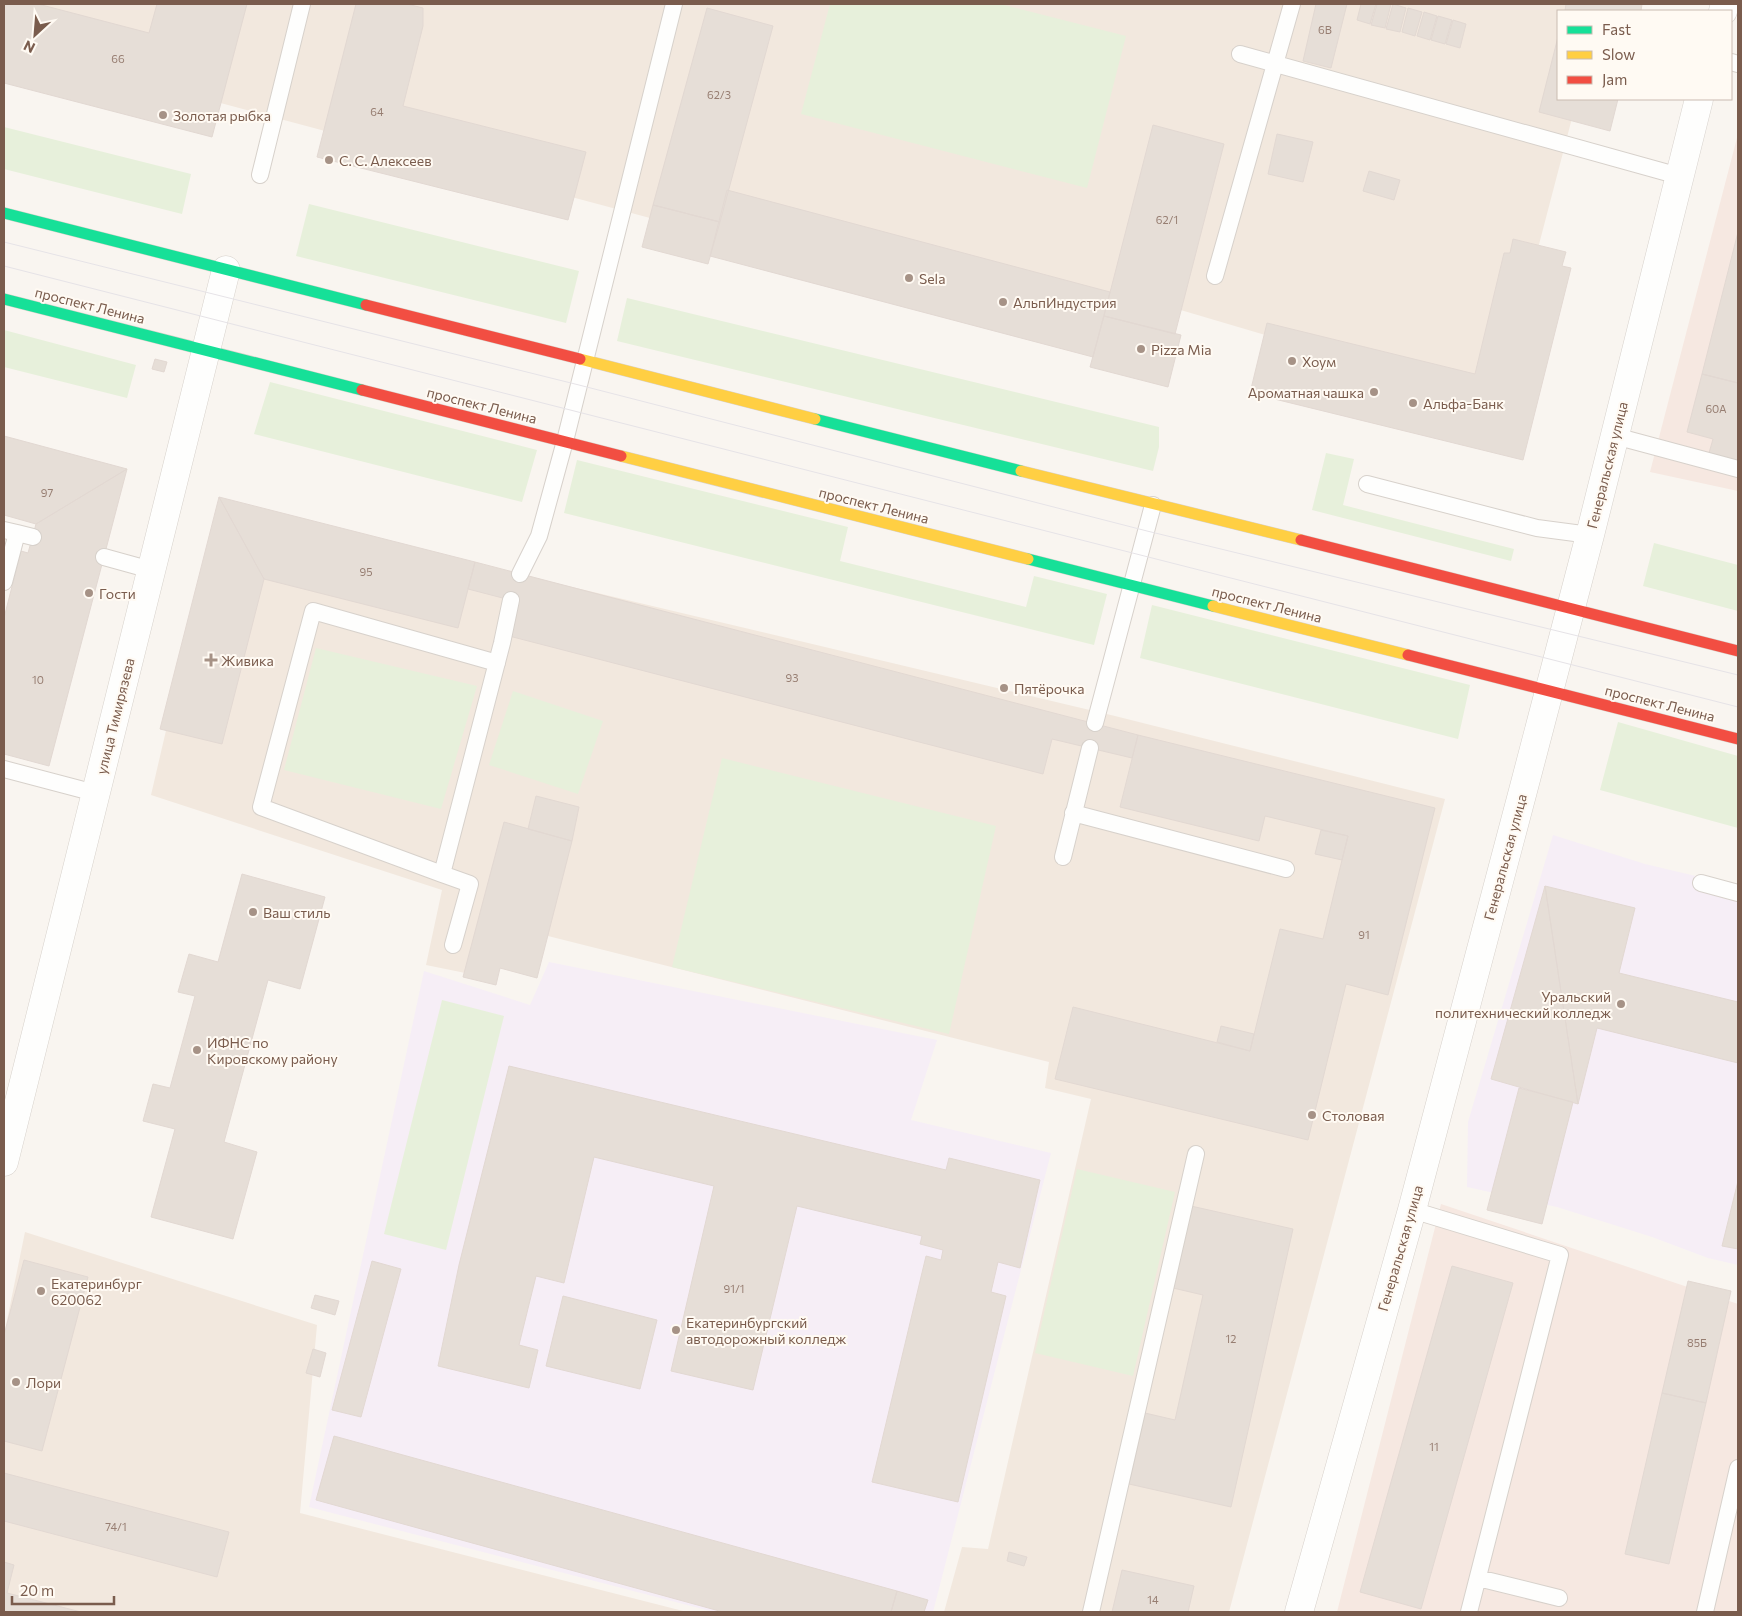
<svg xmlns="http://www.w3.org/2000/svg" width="1742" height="1616" viewBox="0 0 1742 1616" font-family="Commissioner,sans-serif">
<rect width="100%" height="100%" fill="#f9f5f0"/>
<!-- residential -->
<path fill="#f2e8de" d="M4 4H1602L1600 11H1558V99H1577L1501 390 1275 338 1140 298 1068 330 4 45Z
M219 503 1115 716 1445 799 1229 1612H944L962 1547 988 1549 1091 1099 1045 1088 1049 1062 540 934 485 977 426 965 442 890 151 795Z
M25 1232 317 1325 300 1513 687 1612H4V1335Z"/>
<!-- commercial -->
<path fill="#f6e8e1" d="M1738 134V491L1650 472Z
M1441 1204 1738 1304V1612H1337Z"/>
<!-- education -->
<path fill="#f6eef6" d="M1553 835 1645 864 1738 886V1265L1708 1258 1652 1237 1557 1207 1467 1187 1468 1122Z
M549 962 937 1040 911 1120 1051 1153 933 1612H714L309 1507 424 971 530 1005Z"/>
<!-- green -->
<path fill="#e7f0db" d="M830 4H1000L1126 36 1087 188 801 114Z
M4 127 191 174 182 214 4 169Z
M309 204 579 271 566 323 296 256Z
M627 298 1159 427V447L1153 471 617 341Z
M4 330 136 365 127 398 4 367Z
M270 382 537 450 522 502 254 434Z
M1326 453 1354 459 1343 505 1514 549 1511 561 1312 510Z
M577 460 848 527 840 561 1026 607 1034 576 1107 594 1094 645 564 513Z
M1654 543 1738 565V611L1643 586Z
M1152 605 1470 685 1458 739 1140 658Z
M316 648 477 686 441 809 284 770Z
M513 691 603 721 578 794 489 765Z
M1618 722 1738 756V828L1600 790Z
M722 758 996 826 949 1034 672 967Z
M442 1000 504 1016 446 1250 384 1234Z
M1077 1169 1175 1192 1133 1376 1035 1353Z"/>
<!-- building -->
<path fill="#e6ded7" stroke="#e2d8d2" d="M4 4H38L149 33 157 4H247L212 137 4 83Z
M356 4H407L423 8V26L403 106 586 152 568 220 317 157Z
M1316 4H1347L1331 68 1303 61Z
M1361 4H1376L1370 24 1357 20Z
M1377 4H1391L1385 28 1371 25Z
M1393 4 1406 8 1400 32 1386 29Z
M1566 4H1642L1641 11H1565Z
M707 8 773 26 720 222 653 205Z
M1408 8 1422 12 1415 36 1402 32Z
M1424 12 1437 16 1430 40 1417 36Z
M1438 16 1452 20 1445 44 1431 40Z
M1453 20 1466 24 1460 48 1446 44Z
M1558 37V99H1618L1610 131 1539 112Z
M1153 125 1224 144 1175 334 1104 316Z
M1277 134 1313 142 1303 182 1268 174Z
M1369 171 1400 180 1394 200 1363 191Z
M727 190 1110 292 1093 357 710 256Z
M653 205 720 222 708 264 642 247Z
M1738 232V383L1702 374Z
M1513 239 1566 252 1562 266 1571 268 1523 460 1250 393 1267 323 1475 374 1504 253H1510Z
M1104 316 1181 335 1168 387 1090 367Z
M155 359 167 362 164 372 152 369Z
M1702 374 1738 383V461L1709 453 1713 439 1687 432Z
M4 436 127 469 36 524 4 515Z
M127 469 49 766 4 754V618L21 551 28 553 36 524Z
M219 497 264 579 222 744 160 729Z
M219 497 475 562 458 628 264 579Z
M475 562 1138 735 1132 758 1052 739 1043 774 509 636 518 602 468 589Z
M1138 735 1435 808 1388 995 1346 984 1308 1140 1055 1079 1073 1007 1250 1051 1280 929 1323 939 1342 860 1348 836 1265 816 1259 841 1120 807Z
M536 796 579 807 572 841 528 829Z
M504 822 572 841 537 978 500 968 496 985 463 977Z
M1321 830 1348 836 1342 860 1315 854Z
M242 874 325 897 300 989 268 980 224 1142 257 1152 233 1239 151 1217 175 1129 143 1121 153 1084 170 1088 195 996 178 992 189 954 218 962Z
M1545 886 1635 908 1619 973 1738 1002V1063L1597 1028 1578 1104Z
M1545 886 1578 1104 1491 1079Z
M1221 1026 1254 1034 1250 1051 1217 1042Z
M509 1066 946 1170 949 1158 1040 1180 1020 1268 998 1262 991 1292 1006 1296 958 1502 872 1482 926 1256 941 1260 943 1250 920 1244 922 1236 797 1206 753 1390 671 1371 714 1186 594 1157 564 1283 536 1276 519 1345 538 1350 529 1388 438 1366 459 1265Z
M1519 1088 1573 1102 1542 1224 1487 1210Z
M1738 1181V1249L1722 1246Z
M1191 1206 1293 1229 1231 1507 1129 1484 1145 1413 1175 1420 1203 1295 1173 1288Z
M24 1260 88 1277 42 1451 4 1441V1335Z
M372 1261 401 1269 361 1417 332 1410Z
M1452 1266 1513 1283 1421 1609 1360 1592Z
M1688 1281 1731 1291 1706 1403 1662 1393Z
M315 1295 339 1301 335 1315 311 1308Z
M563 1296 657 1320 640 1389 546 1366Z
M313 1349 326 1353 320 1377 306 1373Z
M1662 1393 1706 1403 1669 1564 1625 1554Z
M334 1436 897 1591 891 1612H723L316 1500Z
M4 1473 229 1532 217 1577 4 1521Z
M1009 1552 1027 1557 1024 1566 1007 1561Z
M4 1562 14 1565 7 1593 81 1612H4Z
M1122 1570 1194 1586 1188 1612H1112Z
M897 1591 928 1600 924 1612H891Z"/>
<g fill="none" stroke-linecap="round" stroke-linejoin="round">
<defs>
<path id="lane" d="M1240 54 1679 176
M1731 62 1738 64
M260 175 302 4
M1215 276 1292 4
M1615 436 1738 469
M1367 484 1537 528 1590 535
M4 530 17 533 4 582
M17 533 33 537
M104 557 151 570
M520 574 539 536 565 441 674 4
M1095 723 1153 505
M4 769 95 793
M1073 813 1286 869
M1063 857 1090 748
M442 874 261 807 313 611 497 663
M1701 883 1738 893
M453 945 470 884 442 874 502 643 511 600
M1412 1210 1560 1255 1469 1612
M1478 1578 1559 1598
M1091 1612 1196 1154
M1705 1612 1738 1468"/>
<path id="street" d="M1723 11 1725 4
M4 1162 226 270
M1299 1612 1412 1210 1524 787 1590 535 1699 99"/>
<path id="fast" d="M4 213 366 305
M4 299 362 390
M815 419 1021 471
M1028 559 1213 606"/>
<path id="slow" d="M580 359 815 419
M621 456 1028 559
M1021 471 1301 540
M1213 606 1408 655"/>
<path id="jam" d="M366 305 580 359
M362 390 621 456
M1301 540 1738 651
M1408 655 1738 739"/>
</defs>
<!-- lane casing -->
<use href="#lane" stroke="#d7d1cb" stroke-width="18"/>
<!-- street casing -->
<use href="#street" stroke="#d7d1cb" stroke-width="29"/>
<!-- fast casing -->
<use href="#fast" stroke="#d9d2cb" stroke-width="12"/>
<!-- slow casing -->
<use href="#slow" stroke="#d9d2cb" stroke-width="12"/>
<!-- jam casing -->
<use href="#jam" stroke="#d9d2cb" stroke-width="12"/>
<!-- lane -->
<use href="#lane" stroke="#fefefd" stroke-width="16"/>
<!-- street -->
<use href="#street" stroke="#fefefd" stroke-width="28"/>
<!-- fast -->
<use href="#fast" stroke="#16e098" stroke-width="11"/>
<!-- slow -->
<use href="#slow" stroke="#ffcf43" stroke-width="11"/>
<!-- jam -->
<use href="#jam" stroke="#f24e42" stroke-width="11"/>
<!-- tram -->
<path stroke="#e6e3e7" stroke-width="1" d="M4 242 579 385 1147 531 1738 675
M4 266 1738 707"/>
</g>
<!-- markers -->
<g fill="#a69286" stroke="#fffaf3" stroke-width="2">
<circle cx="163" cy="115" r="5"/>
<circle cx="329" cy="160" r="5"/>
<circle cx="909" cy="278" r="5"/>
<circle cx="1003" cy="302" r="5"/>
<circle cx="1141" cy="349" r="5"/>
<circle cx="1292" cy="361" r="5"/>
<circle cx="1374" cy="392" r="5"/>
<circle cx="1413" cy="403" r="5"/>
<circle cx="89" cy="593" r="5"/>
<path d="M208.5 652.5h5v5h5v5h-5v5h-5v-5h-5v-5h5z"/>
<circle cx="1004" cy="688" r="5"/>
<circle cx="253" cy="912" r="5"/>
<circle cx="1621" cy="1004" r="5"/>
<circle cx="197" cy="1050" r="5"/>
<circle cx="1312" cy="1115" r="5"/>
<circle cx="41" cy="1291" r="5"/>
<circle cx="676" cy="1330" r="5"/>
<circle cx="16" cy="1382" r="5"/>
</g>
<g text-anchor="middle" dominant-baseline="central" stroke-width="4" stroke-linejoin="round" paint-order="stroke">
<!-- number labels -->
<g font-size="11" fill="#977e72">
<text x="1325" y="29">6В</text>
<text x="118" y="58">66</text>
<text x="719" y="94">62/3</text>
<text x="377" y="111">64</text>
<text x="1167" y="219">62/1</text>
<text x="1716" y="408">60А</text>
<text x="47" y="492">97</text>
<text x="366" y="571">95</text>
<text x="792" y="677">93</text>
<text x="38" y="679">10</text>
<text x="1364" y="934">91</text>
<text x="734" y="1288">91/1</text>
<text x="1231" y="1338">12</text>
<text x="1697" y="1342">85Б</text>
<text x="1434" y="1446">11</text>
<text x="116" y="1526">74/1</text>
<text x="1153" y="1599">14</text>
</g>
<!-- poi labels -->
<g font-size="14" fill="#7a5c4d" stroke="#fffaf3" text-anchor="start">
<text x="173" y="115">Золотая рыбка</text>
<text x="339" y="160">С. С. Алексеев</text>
<text x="919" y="278">Sela</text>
<text x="1013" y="302">АльпИндустрия</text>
<text x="1151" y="349">Pizza Mia</text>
<text x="1302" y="361">Хоум</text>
<text x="1364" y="392" text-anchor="end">Ароматная чашка</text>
<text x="1423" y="403">Альфа-Банк</text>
<text x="99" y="593">Гости</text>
<text x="221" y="660">Живика</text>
<text x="1014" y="688">Пятёрочка</text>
<text x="263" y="912">Ваш стиль</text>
<text x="1611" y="996" text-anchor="end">Уральский<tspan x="1611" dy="16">политехнический колледж</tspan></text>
<text x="207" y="1042">ИФНС по<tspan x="207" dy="16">Кировскому району</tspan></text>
<text x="1322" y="1115">Столовая</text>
<text x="51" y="1283">Екатеринбург<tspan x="51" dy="16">620062</tspan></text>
<text x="686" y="1322">Екатеринбургский<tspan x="686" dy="16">автодорожный колледж</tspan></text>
<text x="26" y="1382">Лори</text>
</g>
<!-- street labels -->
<g font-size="14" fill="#7a5c4d" stroke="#fffaf3">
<text transform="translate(90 305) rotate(14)">проспект Ленина</text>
<text transform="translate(482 405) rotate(14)">проспект Ленина</text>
<text transform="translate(1607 465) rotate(-76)">Генеральская улица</text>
<text transform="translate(874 505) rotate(14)">проспект Ленина</text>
<text transform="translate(1267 604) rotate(14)">проспект Ленина</text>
<text transform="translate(1660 703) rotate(14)">проспект Ленина</text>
<text transform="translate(115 716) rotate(-76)">улица Тимирязева</text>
<text transform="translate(1505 857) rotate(-75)">Генеральская улица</text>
<text transform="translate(1400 1248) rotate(-74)">Генеральская улица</text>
</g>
</g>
<!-- border -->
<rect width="1742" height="1616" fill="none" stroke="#7a5c4d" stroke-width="10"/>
<!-- legend -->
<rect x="1557" y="10" width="175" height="90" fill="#fffaf3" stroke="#cabbb1"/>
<rect x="1567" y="26" width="25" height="8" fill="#16e098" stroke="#cabbb1"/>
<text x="1602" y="35" font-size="15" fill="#7a5c4d">Fast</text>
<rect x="1567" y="51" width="25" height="8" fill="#ffcf43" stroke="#cabbb1"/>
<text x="1602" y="60" font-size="15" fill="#7a5c4d">Slow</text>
<rect x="1567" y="76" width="25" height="8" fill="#f24e42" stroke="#cabbb1"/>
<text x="1602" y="85" font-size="15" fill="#7a5c4d">Jam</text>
<!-- north arrow -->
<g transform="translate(35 35) rotate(206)" stroke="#fffaf3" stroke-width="4" paint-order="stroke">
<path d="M0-4L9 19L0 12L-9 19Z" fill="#7a5c4d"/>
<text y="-8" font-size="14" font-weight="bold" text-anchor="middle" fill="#7a5c4d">N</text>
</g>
<!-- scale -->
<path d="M12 1596v8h102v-8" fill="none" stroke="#7a5c4d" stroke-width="2.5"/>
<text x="20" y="1596" font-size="15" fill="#7a5c4d" stroke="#fffaf3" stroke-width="4" paint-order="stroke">20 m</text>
</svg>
